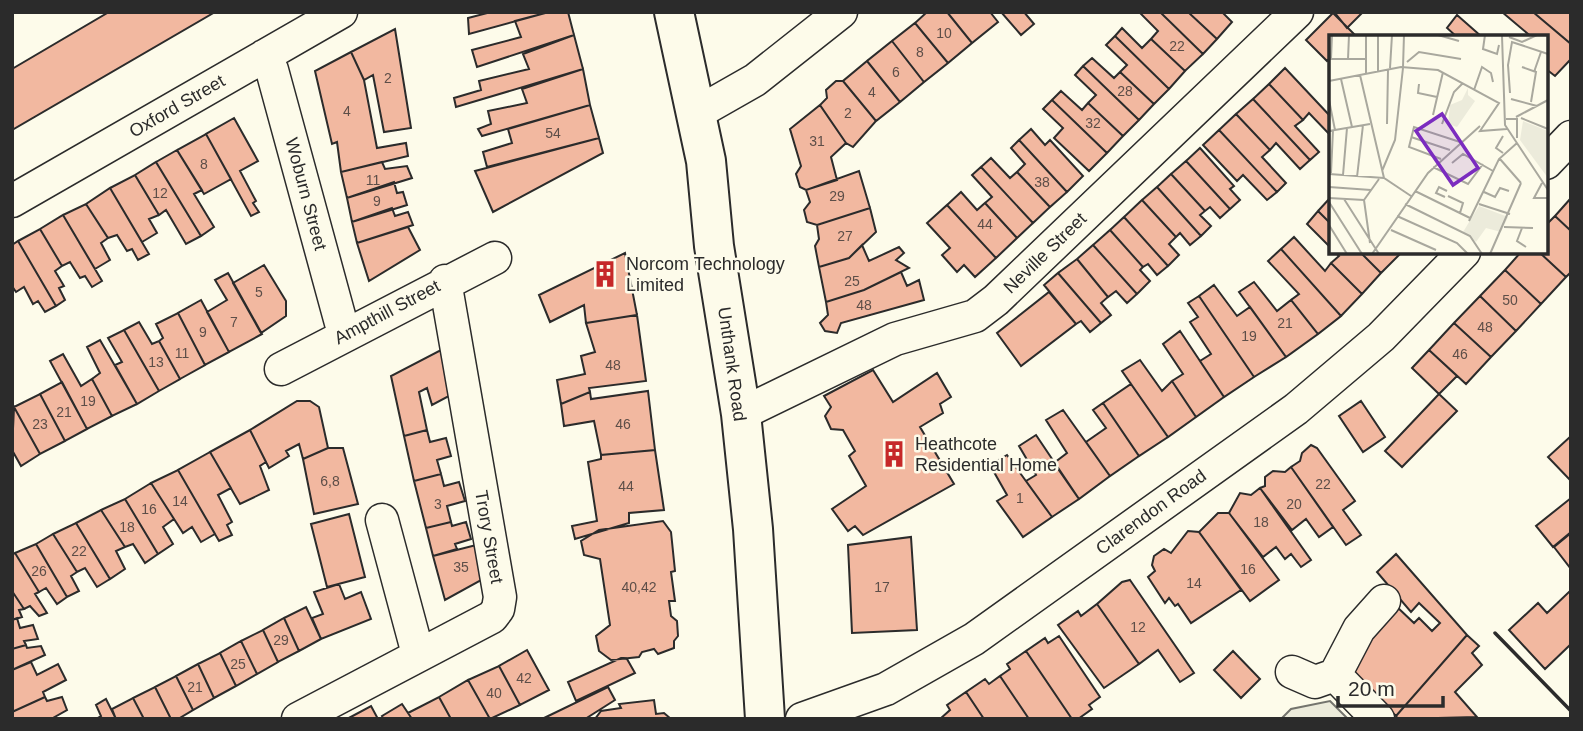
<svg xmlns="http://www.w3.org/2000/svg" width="1583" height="731" viewBox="0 0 1583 731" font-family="Arial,sans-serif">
<rect width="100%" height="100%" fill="#fdfbea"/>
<!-- green -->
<path fill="#ecebdb" stroke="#74746e" stroke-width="2" d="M1330 701 1348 719H1281L1291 709Z"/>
<!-- building -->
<path fill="#f2b8a0" stroke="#2b2b2b" stroke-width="2" d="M109 12H215L12 130V69Z
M491 12H549L469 34 468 18Z
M549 12H568L574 35 477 67 472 50 521 37 515 21Z
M927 12H947L972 43 948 63 915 23Z
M947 12H990L998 22 972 43Z
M1001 12H1024L1034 24 1021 35Z
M1160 12H1188L1217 39 1203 54Z
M1160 12 1203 54 1185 71 1151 39 1158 31 1140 13Z
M1188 12H1222L1232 22 1217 39Z
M1334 12H1363L1347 28Z
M1502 12H1533L1571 44V59L1555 76 1546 69V37H1526L1528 34Z
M1533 12H1571V44Z
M1333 13 1354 34 1351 37H1331V57L1327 61 1306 40Z
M1457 15 1482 37H1457L1447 28Z
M915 23 948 63 924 82 892 41Z
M1122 28 1142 48 1151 39 1185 71 1169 89 1115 36Z
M395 29 411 128 384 132 373 75 364 80 351 52Z
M574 35 583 69 456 107 454 98 481 90 479 81 529 69 523 54Z
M1115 36 1169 89 1154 104 1120 72 1127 65 1106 45Z
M892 41 924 82 900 102 867 61Z
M351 52 364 80 377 148 406 143 408 156 341 172 337 142 332 144 315 71Z
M1092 58 1114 78 1120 72 1154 104 1139 120 1083 66Z
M867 61 900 102 876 121 843 81Z
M1083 66 1139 120 1123 136 1088 103 1096 95 1075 75Z
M1285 68 1331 117V136L1309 113 1303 120 1269 84Z
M583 69 590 105 482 136 478 129 491 124 488 111 527 103 522 89Z
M836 81H843L876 121 853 147 846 143 820 105 827 98 826 90Z
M1269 84 1303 120 1295 126 1319 152 1310 160 1253 99Z
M1061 91 1082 110 1088 103 1123 136 1107 153 1052 100Z
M1253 99 1310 160 1300 169 1276 143 1270 150 1236 114Z
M1052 100 1107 153 1089 171 1054 138 1063 128 1043 109Z
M590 105 599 138 487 167 483 152 512 143 508 129Z
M820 105 846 143 831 157 837 180 806 190 800 187 796 174 801 166 790 129Z
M1236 114 1270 150 1262 157 1286 183 1277 192 1219 130Z
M234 118 258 161 240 171 256 201 253 203 259 212 251 216 206 134Z
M1031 129 1045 145 1050 140 1083 176 1067 192 1019 140Z
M1219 130 1277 192 1267 200 1243 175 1237 181 1203 145Z
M206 134 231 179 204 194 177 150Z
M599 138 603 153 493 212 475 171Z
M1019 140 1067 192 1050 207 1017 172 1025 164 1011 148Z
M1200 148 1234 186 1230 189 1240 200 1230 209 1186 161Z
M177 150 202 190 194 194 214 227 201 236 156 162Z
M991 158 1010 178 1017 172 1050 207 1033 223 981 167Z
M1186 161 1230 209 1220 218 1210 207 1205 211 1171 174Z
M156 162 201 236 186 244 166 210 159 215 135 175Z
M382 162 385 169 407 166 412 178 347 198 341 172Z
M981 167 1033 223 1017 238 985 203 992 197 972 175Z
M859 171 870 208 817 225 807 222 804 210 810 202 806 190Z
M1171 174 1205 211 1200 215 1211 226 1201 236 1157 187Z
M135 175 159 215 149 219 157 233 142 242 110 188Z
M394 182 397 193 403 192 407 205 352 222 347 198Z
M1157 187 1201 236 1190 245 1180 233 1176 237 1142 200Z
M110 188 149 254 138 260 132 249 127 251 117 235 108 238 86 204Z
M961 192 977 210 985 203 1017 238 996 258 947 205Z
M1330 198 1331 199V224L1318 211Z
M1571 198V231L1555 216Z
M1142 200 1176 237 1169 244 1179 255 1168 266 1124 217Z
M86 204 108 238 101 243 110 260 95 269 63 215Z
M947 205 996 258 975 277 964 265 957 272 942 255 950 248 927 223Z
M392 208 395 216 408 212 413 225 357 243 352 222Z
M870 208 876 232 849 258 819 267 815 246 819 239 817 225Z
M1318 211 1331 224V248L1307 224Z
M63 215 102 281 92 287 85 276 80 278 70 262 62 266 40 229Z
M1555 216 1571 231V272L1566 277 1539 252H1546V225Z
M1124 217 1168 266 1157 275 1148 264 1143 267 1110 230Z
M408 227 420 250 369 281 357 243Z
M40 229 62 266 55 271 64 286 59 288 65 300 56 306 18 241Z
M1110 230 1143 267 1140 270 1150 281 1137 294 1093 245Z
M1294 237 1325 271 1331 263 1362 294 1341 316 1281 249Z
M18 241 56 306 45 312 38 301 33 304 24 287 16 292 12 286V245Z
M862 245 869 261 899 247 904 253 896 260 909 268 864 290 826 302 819 267 849 258Z
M1093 245 1137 294 1127 303 1116 291 1108 297 1077 259Z
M1281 249 1341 316 1318 334 1291 300 1299 294 1268 261Z
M1335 252H1360L1381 273 1362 294 1331 263 1339 256Z
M1360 252H1402L1381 273Z
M1521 252H1539L1566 277 1541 304 1505 270Z
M625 253 637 315 586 323 584 305 550 322 539 295Z
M1077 259 1108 297 1101 303 1111 315 1101 323 1058 273Z
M264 265 286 301V316L261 333 233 283Z
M1505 270 1541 304 1516 331 1480 296Z
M901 272 907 286 919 280 924 300 841 323 837 333 825 331 820 323 828 315 826 302 864 290Z
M228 273 262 334 229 352 207 312 227 300 215 280Z
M1058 273 1101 323 1090 332 1081 321 1076 324 1044 285Z
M1254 282 1277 311 1291 300 1318 334 1286 357 1239 292Z
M1214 285 1237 316 1250 307 1286 357 1254 377 1199 296Z
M1049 292 1076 324 1021 366 997 333Z
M1199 296 1254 377 1224 397 1200 361 1211 354 1190 322 1198 317 1188 303Z
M1480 296 1516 331 1491 357 1454 323Z
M201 300 229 352 205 365 178 313Z
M178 313 205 365 180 379 159 341 163 338 156 324Z
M637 315 646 381 589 388 590 392 561 404 557 380 585 374 581 356 595 352 586 323Z
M139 322 152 344 159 341 180 379 159 391 124 330Z
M1454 323 1491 357 1466 384 1429 350Z
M124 330 159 391 137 404 115 365 122 362 108 338Z
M1180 331 1224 397 1196 417 1172 381 1183 374 1163 344Z
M100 340 137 404 112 416 92 379 100 373 87 347Z
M441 350 449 396 432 405 427 388 419 392 427 430 404 436 391 376Z
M1429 350 1457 376 1439 394 1412 368Z
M63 354 81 386 92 379 112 416 87 429 50 361Z
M1140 360 1162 391 1172 381 1196 417 1168 437 1122 371Z
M873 370 893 402 937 373 951 397 940 404 943 413 920 427 954 484 863 535 855 526 848 531 832 509 866 486 849 456 855 451 843 430 831 429 825 416 831 407 824 396Z
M62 382 87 429 65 441 40 394Z
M1131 384 1168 437 1139 456 1103 403Z
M648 391 655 450 601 455 594 421 564 426 561 404 590 392 591 399Z
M40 394 65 441 40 454 14 407Z
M1439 394 1457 411 1402 467 1385 451Z
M297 401H310L319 407 328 448 303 459 299 444 286 451 289 456 269 468 250 430Z
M1361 401 1385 437 1363 452 1339 416Z
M1103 403 1139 456 1110 476 1086 442 1106 428 1093 410Z
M14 407 40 454 21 466 12 450Z
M1063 410 1110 476 1079 499 1054 463 1067 453 1046 420Z
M250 430 266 462 260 466 269 490 240 504 210 452Z
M427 430 430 442 446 438 451 456 437 460 441 474 414 481 404 436Z
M1036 435 1079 499 1052 517 1026 481 1036 475 1019 446Z
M1571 436V481L1548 457Z
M1311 445 1317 448 1355 501 1343 510 1361 535 1346 545 1291 467 1300 461 1302 453Z
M328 448H343L358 504 314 514 303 459Z
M655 450 664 510 629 513V523L575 539 572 526 597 521 588 462 601 459V455Z
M210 452 231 488 218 495 232 522 227 525 232 535 219 541 178 470Z
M1007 455 1052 517 1023 537 997 501 1007 495 990 465Z
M1291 467 1333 527 1319 537 1306 519 1292 530 1260 488 1265 486V477L1273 471 1285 472Z
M178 470 215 534 201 542 192 527 183 533 151 483Z
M441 474 444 486 459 482 465 501 447 506 451 522 426 528 414 481Z
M151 483 174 519 163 527 173 544 158 554 125 499Z
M1260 488 1311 560 1301 567 1291 554 1285 559 1276 547 1263 557 1229 513 1240 493 1251 495Z
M1571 498V532L1553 547 1536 526Z
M125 499 158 554 145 563 133 544 125 547 101 510Z
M101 510 125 547 116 551 125 569 110 579 76 523Z
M1218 513H1229L1279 580 1250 601 1199 532Z
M349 514 365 577 327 587 311 524Z
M663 521 671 532 675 571 671 572 675 601H669L671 616 677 621 678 636 674 641V648L658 654 654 649 642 652 639 657 611 660 599 651 596 636 610 625 600 559 584 555 581 541 599 530Z
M451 522 452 526 466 522 471 539 455 544 457 549 433 556 426 528Z
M76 523 110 579 97 587 85 568 77 572 53 534Z
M1188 531 1199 532 1241 590 1191 623 1178 604 1175 606 1169 598 1165 603 1148 577 1155 571 1152 565 1154 556 1164 549 1171 553Z
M1571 533V569L1554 547Z
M53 534 77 572 71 576 79 591 67 597 36 544Z
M911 537 917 630 852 633 848 545Z
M484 543 485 578 445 600 433 556Z
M36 544 67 597 57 604 46 588 39 592 15 553Z
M15 553 39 592 35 594 47 613 39 616 30 606 24 609 12 591V555Z
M1396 554 1467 635 1396 716 1347 670 1396 606 1414 623 1419 618 1432 631 1440 623 1419 603 1411 612 1377 572Z
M1130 580 1194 673 1180 682 1158 650 1139 664 1097 604 1122 582Z
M339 584 345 599 361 592 371 619 321 639 312 618 323 614 314 592Z
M1571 590V644L1545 669 1509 630 1538 603 1547 613Z
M12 591 24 609 19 610 22 617 12 620Z
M1097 604 1139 664 1104 688 1058 625 1078 611 1081 616Z
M306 607 321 639 299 651 284 618Z
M17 618 20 628 33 625 38 639 24 641 26 645 12 649V620Z
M284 618 299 651 278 662 263 630Z
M263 630 278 662 257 674 241 641Z
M1467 635 1479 646 1472 653 1482 665 1455 692 1477 717 1398 719 1396 716Z
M1059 636 1100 697 1089 705 1092 709 1078 719H1072L1026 651 1045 638 1048 643Z
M241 641 257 674 236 686 220 653Z
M26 645 27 648 41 646 45 655 12 670V649Z
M527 650 549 690 520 705 499 666Z
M1026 651 1072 719H1029L1000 676 1010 669 1007 664Z
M1233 651 1260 679 1241 698 1214 670Z
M220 653 236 686 214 698 198 664Z
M621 658 627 659 635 673 576 701 568 682Z
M31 662 37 675 58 664 66 680 43 692 45 697 12 712V670Z
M198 664 214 698 193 710 176 676Z
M499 666 520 705 490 719 468 680Z
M176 676 193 710 178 719H171L155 687Z
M1000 676 1029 719H984L966 692 985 679 989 684Z
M468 680 490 719H451L439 697Z
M155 687 171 719H144L133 698Z
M608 687 615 700 585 719H542Z
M966 692 984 719H940L950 710 947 705Z
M45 697 47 701 62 697 67 710 51 719H12V712Z
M439 697 451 719H412L408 713Z
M133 698 144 719H116L112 709Z
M106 699 116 719H96L101 716 96 705Z
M654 700 656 714 664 713 671 719H595L601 711 621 708 619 704Z
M402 704 412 719H384L382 716Z
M371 706 378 719H347Z"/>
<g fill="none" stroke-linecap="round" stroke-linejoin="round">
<defs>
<path id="street" d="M264 56 272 70 344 334
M697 113 755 80 841 12
M1546 163 1571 137
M12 201 341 12
M281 369 495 258
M741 414 895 339 975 316 996 300 1297 12
M382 520 418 654
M1292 672 1315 682 1335 675
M298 719 492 617 498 609 500 597 445 281
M802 719 886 689 974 639 1296 409 1381 337 1464 252
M1378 719 1335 675 1359 629 1384 601"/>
<path id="secondary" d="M674 12 706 161 714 246 741 414 753 529 765 719"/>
</defs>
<!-- street casing -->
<use href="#street" stroke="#2b2b2b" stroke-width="35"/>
<!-- secondary casing -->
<use href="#secondary" stroke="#2b2b2b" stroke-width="42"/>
<!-- street -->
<use href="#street" stroke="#fdfbea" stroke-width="32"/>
<!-- secondary -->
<use href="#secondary" stroke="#fdfbea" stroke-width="38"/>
<!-- wall -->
<path stroke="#2b2b2b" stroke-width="3.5" d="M1495 633 1571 711"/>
</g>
<!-- icons -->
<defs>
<symbol id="building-bare" viewBox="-9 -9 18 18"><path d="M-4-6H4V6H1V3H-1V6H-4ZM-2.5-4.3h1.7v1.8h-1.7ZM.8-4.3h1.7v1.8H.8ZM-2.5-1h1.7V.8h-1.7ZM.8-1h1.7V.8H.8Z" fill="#c62828" stroke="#fdfbea" stroke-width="2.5" paint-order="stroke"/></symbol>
</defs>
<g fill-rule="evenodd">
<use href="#building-bare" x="586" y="255" width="38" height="38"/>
<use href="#building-bare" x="875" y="435" width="38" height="38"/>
</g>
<g text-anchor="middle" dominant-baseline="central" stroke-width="5" stroke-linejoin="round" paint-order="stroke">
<!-- number labels -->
<g font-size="14" fill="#5d4e48">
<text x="944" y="33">10</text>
<text x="1177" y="46">22</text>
<text x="920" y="52">8</text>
<text x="896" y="72">6</text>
<text x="388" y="78">2</text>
<text x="1125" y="91">28</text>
<text x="872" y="92">4</text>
<text x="347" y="111">4</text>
<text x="848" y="113">2</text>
<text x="1093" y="123">32</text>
<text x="553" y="133">54</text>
<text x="817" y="141">31</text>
<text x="204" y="164">8</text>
<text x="373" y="180">11</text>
<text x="1042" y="182">38</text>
<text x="160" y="193">12</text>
<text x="837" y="196">29</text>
<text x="377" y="201">9</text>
<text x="985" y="224">44</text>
<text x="845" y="236">27</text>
<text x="852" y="281">25</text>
<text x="259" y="292">5</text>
<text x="1510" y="300">50</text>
<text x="864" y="305">48</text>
<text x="234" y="322">7</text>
<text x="1285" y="323">21</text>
<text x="1485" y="327">48</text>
<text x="203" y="332">9</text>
<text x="1249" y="336">19</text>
<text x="182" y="353">11</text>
<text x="1460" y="354">46</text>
<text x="156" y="362">13</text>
<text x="613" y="365">48</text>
<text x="88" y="401">19</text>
<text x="64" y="412">21</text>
<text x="40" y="424">23</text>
<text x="623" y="424">46</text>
<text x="330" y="481">6,8</text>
<text x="1323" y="484">22</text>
<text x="626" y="486">44</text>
<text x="1020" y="498">1</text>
<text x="180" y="501">14</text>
<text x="438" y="504">3</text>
<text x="1294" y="504">20</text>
<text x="149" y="509">16</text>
<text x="1261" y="522">18</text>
<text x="127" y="527">18</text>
<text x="79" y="551">22</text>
<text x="461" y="567">35</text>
<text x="1248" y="569">16</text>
<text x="39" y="571">26</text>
<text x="1194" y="583">14</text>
<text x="639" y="587">40,42</text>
<text x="882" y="587">17</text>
<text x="1138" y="627">12</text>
<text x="281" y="640">29</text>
<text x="238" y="664">25</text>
<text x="524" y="678">42</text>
<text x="195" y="687">21</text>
<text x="494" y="693">40</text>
</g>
<!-- street labels -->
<g font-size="18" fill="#2b2b2b" stroke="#fdfbea">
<text transform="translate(177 106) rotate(-30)">Oxford Street</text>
<text transform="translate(306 194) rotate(75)">Woburn Street</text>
<text transform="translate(1045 253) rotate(-44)">Neville Street</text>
<text transform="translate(387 312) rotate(-28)">Ampthill Street</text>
<text transform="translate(732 364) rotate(82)">Unthank Road</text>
<text transform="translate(1151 512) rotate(-36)">Clarendon Road</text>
<text transform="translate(489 537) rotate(80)">Trory Street</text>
</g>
<!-- poi labels -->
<g font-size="18" fill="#2b2b2b" stroke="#fdfbea" text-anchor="start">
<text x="626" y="264">Norcom Technology<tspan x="626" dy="21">Limited</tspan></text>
<text x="915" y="444">Heathcote<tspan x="915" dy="21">Residential Home</tspan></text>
</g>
</g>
<!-- overview -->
<g transform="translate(1329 35)">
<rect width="219" height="219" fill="#fdfbea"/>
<path d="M139 53V60L146 66 128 92 119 89 121 70 133 65ZM194 86 219 96V143L191 105ZM150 171 179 182 172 197 157 193 147 207 134 197Z" fill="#ecebdb"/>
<path fill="none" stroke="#a9a89e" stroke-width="2" d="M37 0V38M109 0 130 6M156 0 154 14 168 19 170 10M173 1 176 90 219 155M180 2 193 7 208 0M0 24H37M2 24 3 0M19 24 20 0M78 27 90 17 132 24M74 32 75 0M193 32 207 37 202 67M61 33 63 0M49 36V0M205 37 212 17M31 40 55 143M12 44 23 92M0 46 72 32 109 35 170 68 151 96 178 94M90 49 89 58 108 62M145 55 153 32 162 38 164 47M181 58 179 30 183 7 219 19M182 64 208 71M0 65 6 95M104 80 114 37M187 82 219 65M192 83 219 94M177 84H188V103M58 89 59 35M113 89 125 57 134 48M0 96 41 89M174 101 167 113 174 118M82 102 121 115M112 124 80 112 85 92 131 107M171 124 192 148M123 128 134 119 164 136M104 132 139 149 154 129M53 136 66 105 74 33M2 138 4 95M0 139 55 143 82 161M14 140 18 93M28 142 34 90M213 148 205 163H219M0 152 42 155M86 156 141 183M155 157 166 162 171 153 180 156M119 161 134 168 131 178M116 162 107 158 110 152 118 156M0 163 35 165M15 164 50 219M35 165 41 208M35 165 50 144M0 167 33 219M76 169 141 201 153 219M150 169 181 179M68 181 128 208 139 219M140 186 170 124 188 108M0 190 18 219M175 192 204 193M193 193 188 206 197 212M62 195 107 215M43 219 99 138 151 91M161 219 192 148"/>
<path fill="#7b2cbf" fill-opacity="0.15" stroke="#7b2cbf" stroke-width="3.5" d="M113 79 149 133 124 150 87 96Z"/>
<rect width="219" height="219" fill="none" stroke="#2b2b2b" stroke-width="3.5"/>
</g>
<!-- border -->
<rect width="1583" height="731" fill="none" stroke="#2b2b2b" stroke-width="28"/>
<!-- scale -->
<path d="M1338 696v10h105v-10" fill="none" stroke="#2b2b2b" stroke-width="3.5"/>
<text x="1348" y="696" font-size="21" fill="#2b2b2b" stroke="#fdfbea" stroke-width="5" paint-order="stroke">20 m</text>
</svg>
